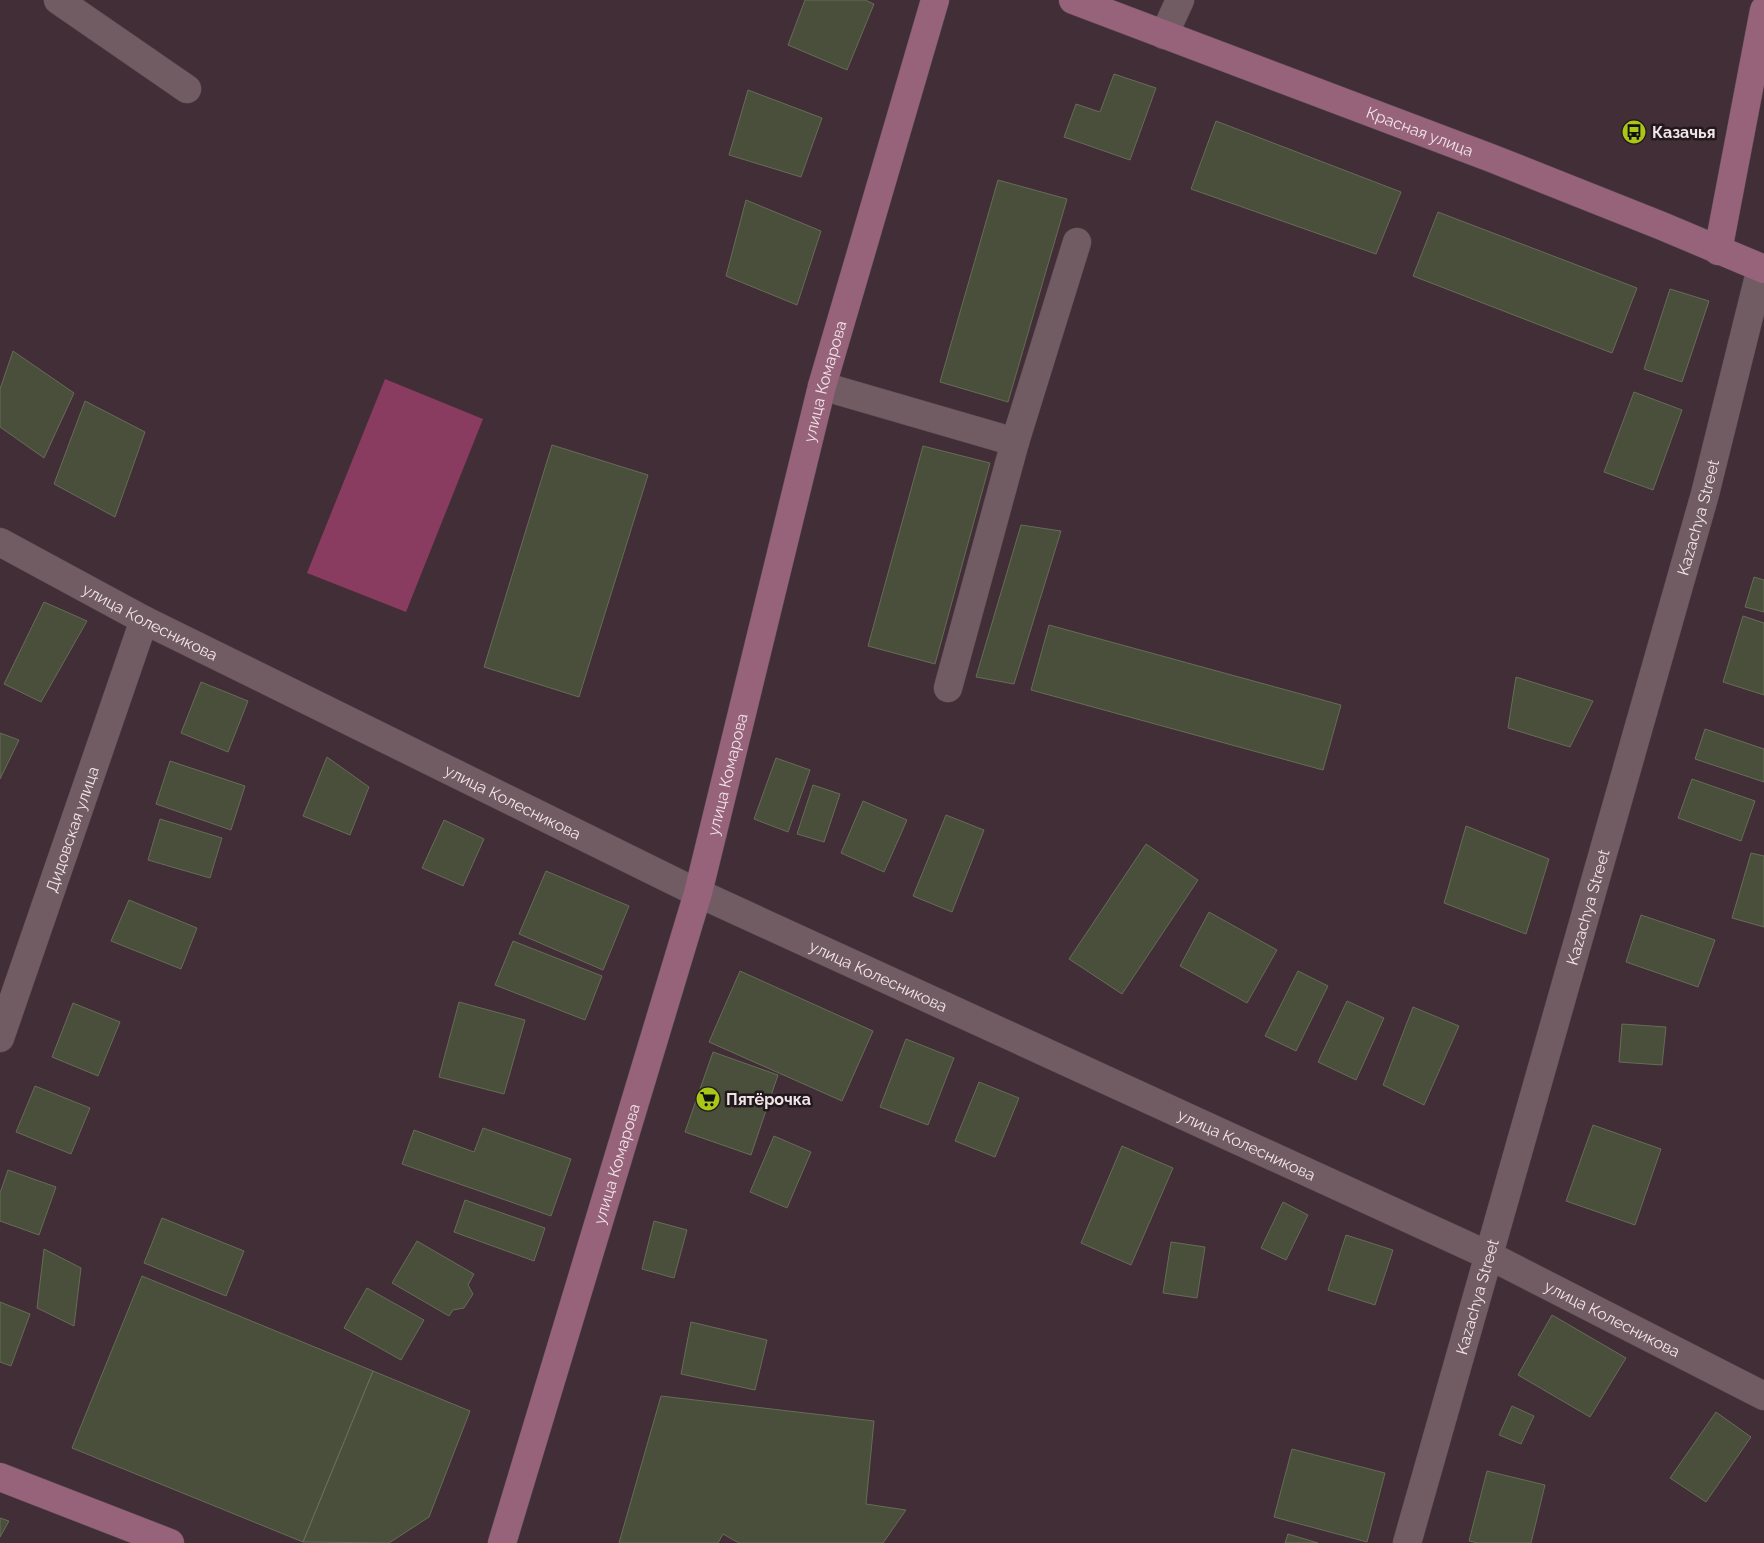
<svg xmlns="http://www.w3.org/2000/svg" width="1764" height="1543" viewBox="0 0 1764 1543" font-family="Raleway,sans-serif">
<rect width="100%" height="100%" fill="#422e36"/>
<!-- green -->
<path fill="#893b60" d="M385 379 483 419 406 612 307 573Z"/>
<!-- building -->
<path fill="#4a4f3c" stroke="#666c58" d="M805 0H865L874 4 847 70 788 45Z
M1114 74 1156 88 1130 160 1064 137 1076 104 1100 112Z
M748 90 822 118 801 177 729 155Z
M1216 121 1401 192 1376 254 1191 189Z
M998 180 1067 199 1008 402 940 382Z
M746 200 821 231 797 305 726 276Z
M1438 212 1637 288 1612 353 1413 276Z
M1670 289 1709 301 1682 382 1644 369Z
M13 351 74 393 44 458 0 427V389Z
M1634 392 1682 410 1653 490 1604 472Z
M85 401 145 432 115 517 54 484Z
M552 445 648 475 579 697 484 667Z
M923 446 990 463 935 664 868 646Z
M1021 525 1061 531 1014 684 976 677Z
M1754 577 1764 580V612L1745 607Z
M44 602 87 621 41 702 4 684Z
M1743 616 1764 623V695L1723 682Z
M1049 625 1341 705 1323 770 1031 690Z
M1516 677 1593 701 1570 747 1508 728Z
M201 682 248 701 228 752 181 733Z
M1705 729 1764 749V782L1695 759Z
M0 733 19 740 0 779Z
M327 757 369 787 350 835 303 816Z
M776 758 810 770 788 832 754 819Z
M170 761 245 786 231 830 156 804Z
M1692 779 1755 801 1741 841 1678 818Z
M813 785 840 794 824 842 797 834Z
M863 801 907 820 884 872 841 853Z
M946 815 984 830 952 912 913 896Z
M160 819 222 838 210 878 148 860Z
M444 820 484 839 463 886 422 868Z
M1466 826 1549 859 1526 934 1444 903Z
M1146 844 1198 880 1122 994 1069 959Z
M1751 853 1764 856V927L1732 918Z
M546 871 629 906 603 970 519 934Z
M129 900 197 928 181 969 111 941Z
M1209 912 1277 950 1247 1003 1180 966Z
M1641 915 1715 940 1698 987 1626 962Z
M513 941 602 976 585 1020 495 985Z
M740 971 873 1031 842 1101 709 1042Z
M1298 971 1328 986 1296 1051 1265 1036Z
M1347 1001 1384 1018 1356 1080 1318 1062Z
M459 1002 525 1020 504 1094 439 1077Z
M73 1003 120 1022 98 1076 52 1057Z
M1413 1007 1459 1026 1424 1105 1383 1085Z
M1622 1024 1666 1027 1662 1065 1619 1062Z
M906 1039 954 1058 928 1125 880 1107Z
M713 1052 778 1075 751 1155 685 1132Z
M979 1082 1019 1098 995 1157 955 1141Z
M35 1086 90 1108 71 1154 16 1132Z
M1593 1125 1661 1149 1635 1225 1566 1201Z
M483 1128 571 1159 551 1216 402 1164 414 1130 474 1152Z
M774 1136 811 1152 787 1208 750 1192Z
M1122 1146 1173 1168 1131 1265 1081 1243Z
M8 1170 56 1187 39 1235 0 1221V1193Z
M465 1200 545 1228 534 1261 454 1232Z
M1283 1202 1308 1215 1286 1260 1261 1248Z
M162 1218 244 1251 226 1296 144 1263Z
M654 1221 687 1230 674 1278 642 1269Z
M1346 1235 1393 1250 1375 1305 1328 1290Z
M417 1241 474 1274 468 1285 473 1294 464 1308 453 1310 449 1316 392 1283Z
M1171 1242 1205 1247 1197 1298 1163 1293Z
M44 1249 81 1268 74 1326 37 1308Z
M142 1276 373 1371 303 1542 72 1448Z
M367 1288 424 1320 401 1360 344 1328Z
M0 1302 30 1314 11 1366 0 1362Z
M1552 1315 1626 1358 1590 1417 1518 1375Z
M691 1322 767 1340 755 1390 681 1374Z
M373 1371 470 1411 429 1517 389 1543 303 1542Z
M661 1396 874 1421 866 1504 906 1510 883 1543H739L723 1534 718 1543H619Z
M1512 1406 1534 1416 1521 1444 1499 1435Z
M1716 1412 1751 1437 1706 1502 1670 1478Z
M1292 1449 1385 1473 1367 1542 1274 1517Z
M1487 1471 1545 1485 1531 1543H1478L1469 1541Z
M0 1518 9 1521 0 1537Z
M1288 1534 1318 1543H1285Z"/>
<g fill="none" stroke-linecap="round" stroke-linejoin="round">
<defs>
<g id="minor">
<path d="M58 0 187 89"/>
<path d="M1164 35 1180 0"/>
<path d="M822 386 1015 442 948 688"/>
<path d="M1015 442 1077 242"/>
<path id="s1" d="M0 542 144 620 698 893 1490 1256 1764 1396"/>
<path id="s2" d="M0 1038 144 620"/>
<path id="s3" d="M1407 1543 1705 494 1761 268"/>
</g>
<g id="major">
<path id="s4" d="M1073 0 1491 158 1662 226 1764 269"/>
<path d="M1718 251 1764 10"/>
<path d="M0 1477 170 1543"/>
<path id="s5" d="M502 1543 698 893 822 386 935 0"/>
</g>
</defs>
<!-- minor casing -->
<use href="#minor" stroke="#5c4c53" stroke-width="29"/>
<!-- major casing -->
<use href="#major" stroke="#5c4c53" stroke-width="29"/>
<!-- minor -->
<use href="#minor" stroke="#715c64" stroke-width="28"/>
<!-- major -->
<use href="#major" stroke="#97637a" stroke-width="28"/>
</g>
<!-- icons -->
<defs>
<symbol id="bus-disc" viewBox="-11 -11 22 22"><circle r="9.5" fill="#aac717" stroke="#22191d"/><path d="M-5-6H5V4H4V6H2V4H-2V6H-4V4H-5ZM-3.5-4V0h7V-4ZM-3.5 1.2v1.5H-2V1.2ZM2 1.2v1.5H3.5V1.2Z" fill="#111"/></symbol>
<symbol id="supermarket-disc" viewBox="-11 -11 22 22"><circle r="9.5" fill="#aac717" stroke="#22191d"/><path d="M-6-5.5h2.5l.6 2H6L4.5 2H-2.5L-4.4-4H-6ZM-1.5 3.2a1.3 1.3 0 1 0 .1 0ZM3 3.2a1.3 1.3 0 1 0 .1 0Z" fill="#111"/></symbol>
</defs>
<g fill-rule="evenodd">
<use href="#bus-disc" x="1620" y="118" width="28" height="28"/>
<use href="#supermarket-disc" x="694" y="1085" width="28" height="28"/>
</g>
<g text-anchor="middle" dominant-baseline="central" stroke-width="5" stroke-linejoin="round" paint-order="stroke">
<!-- street labels -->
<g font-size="16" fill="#f1e4e9" stroke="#22191d">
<text stroke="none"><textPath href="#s4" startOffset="371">Красная улица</textPath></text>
<text stroke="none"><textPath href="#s5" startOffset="1206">улица Комарова</textPath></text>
<text stroke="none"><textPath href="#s3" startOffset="1066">Kazachya Street</textPath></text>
<text stroke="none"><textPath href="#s1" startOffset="170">улица Колесникова</textPath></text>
<text stroke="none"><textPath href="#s5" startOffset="801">улица Комарова</textPath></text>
<text stroke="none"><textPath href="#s1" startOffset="575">улица Колесникова</textPath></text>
<text stroke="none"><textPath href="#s2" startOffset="221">Дидовская улица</textPath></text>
<text stroke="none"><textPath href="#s3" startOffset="661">Kazachya Street</textPath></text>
<text stroke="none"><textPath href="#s1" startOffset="980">улица Колесникова</textPath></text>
<text stroke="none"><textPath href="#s1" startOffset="1385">улица Колесникова</textPath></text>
<text stroke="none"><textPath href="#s5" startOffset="396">улица Комарова</textPath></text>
<text stroke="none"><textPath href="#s3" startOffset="256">Kazachya Street</textPath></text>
<text stroke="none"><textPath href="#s1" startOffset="1790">улица Колесникова</textPath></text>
</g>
<!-- poi labels -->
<g font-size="16" font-weight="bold" fill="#f1e4e9" stroke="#22191d" text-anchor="start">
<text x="1652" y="132">Казачья</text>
<text x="726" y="1099">Пятёрочка</text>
</g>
</g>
</svg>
